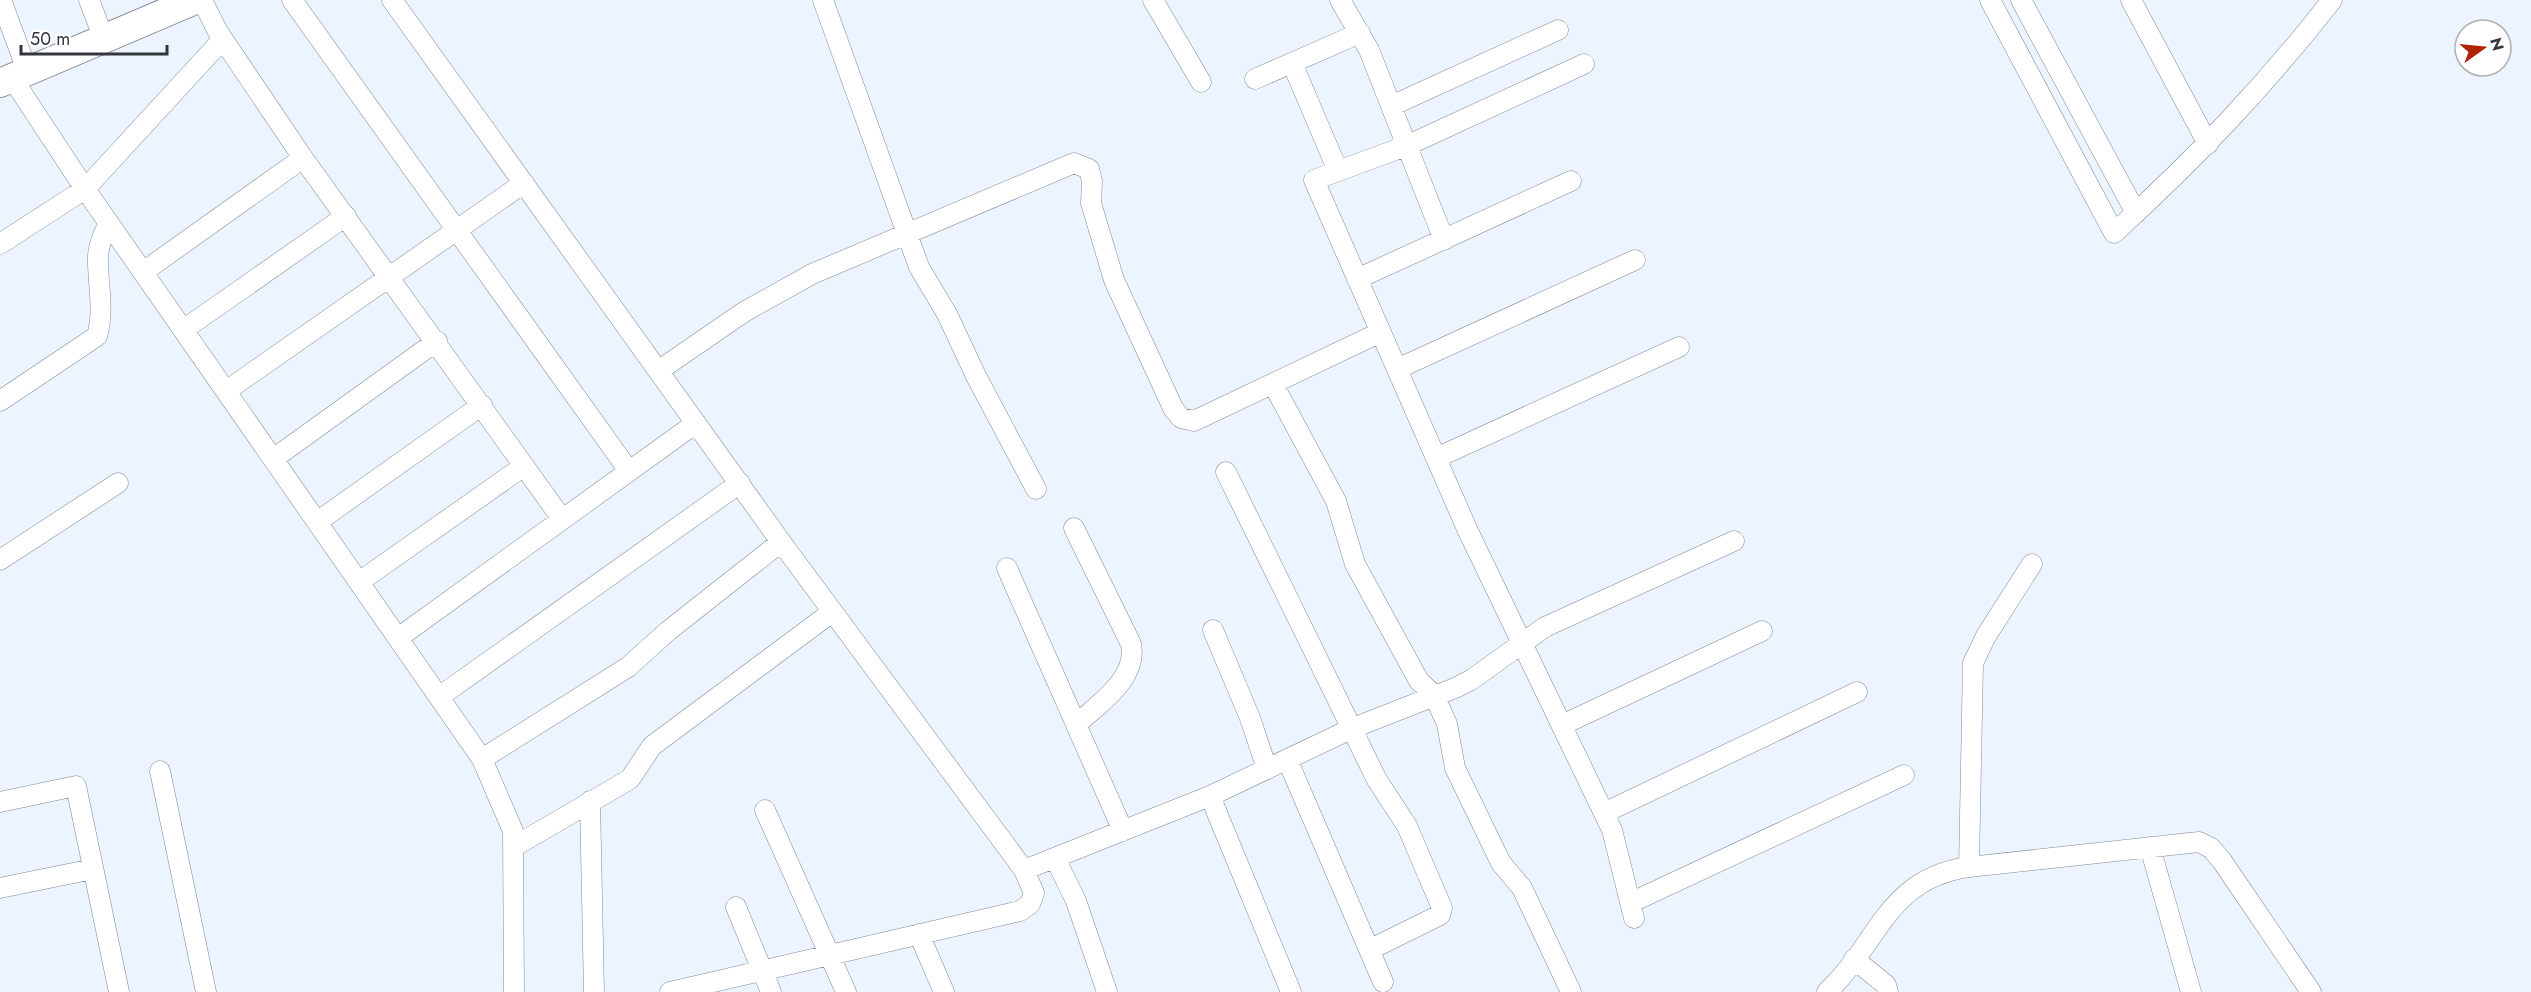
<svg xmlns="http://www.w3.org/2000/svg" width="2531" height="992" viewBox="0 0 2531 992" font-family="Jost,sans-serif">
<rect width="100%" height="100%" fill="#ecf4ff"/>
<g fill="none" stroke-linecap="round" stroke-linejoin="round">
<defs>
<path id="street" d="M1 0 27 70
M89 0 104 39
M202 0 218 32 303 158 562 519
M292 0 629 471
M392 0 781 542 1024 870 1034 893 1030 904 1020 911 670 992
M823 0 919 267 947 314 976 376 1036 489
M1153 0 1201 82
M1340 0 1369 50 1444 240
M1990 0 2114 233C2196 158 2264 87 2332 0
M2021 0 2136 213
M2131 0 2208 144
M1292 63 1338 171
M1584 64 1406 146 1314 180 1468 531 1612 830 1634 918
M12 78 85 189 482 759 513 831 514 992
M1255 79 1360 33
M1391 106 1558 30
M0 244 85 189 223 39
M143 272 303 158
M1357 279 1571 181
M183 330 346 216
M1397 369 1635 260
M658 371 744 312 812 274 1074 163 1089 169 1092 181 1091 203 1114 280 1173 408 1181 418 1194 421 1381 332
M1273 384 1336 501 1355 564 1419 681 1434 695 1447 724 1455 768 1501 863 1522 888 1571 992
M226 391 524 183
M0 401 97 336C105 309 97 282 98 255 99 243 104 233 109 223
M1436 458 1679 347
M273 459 437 341
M1226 472 1377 780 1407 826 1442 908 1440 915 1369 950
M317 522 482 405
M1074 528 1131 644C1138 679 1099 703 1076 725
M0 560 118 483
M1007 568 1123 831
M359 582 524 466
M1213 630 1250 718 1267 769
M398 638 696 423
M439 697 740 483
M1562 725 1762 631
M482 759 628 667 668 631 781 542
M1287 759 1383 982
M160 771 206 992
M1210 796 1291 992
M590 801 594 992
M0 802 76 786 119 992
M765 810 846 992
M1604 813 1857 692
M515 846 630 779 652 746 832 612
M2150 847 2191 992
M1055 858 1076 901 1107 992
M1969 867 1973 663 1986 636 2032 564
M1024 870 1210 796 1353 728 1455 688 1471 680 1545 627 1734 541
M0 888 93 869
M1630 903 1904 775
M736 907 771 992
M919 934 944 992
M1854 959 1886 985 1888 992
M1827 992C1879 943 1887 878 1969 867L2199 842 2211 848 2222 861 2311 992"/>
<path id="secondary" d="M0 83 195 0"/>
</defs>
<!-- street casing -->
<use href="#street" stroke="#808895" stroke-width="21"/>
<!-- secondary casing -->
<use href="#secondary" stroke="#808895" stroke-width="30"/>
<!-- street -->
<use href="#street" stroke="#fff" stroke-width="20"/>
<!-- secondary -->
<use href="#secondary" stroke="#fff" stroke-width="28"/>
</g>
<!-- north arrow -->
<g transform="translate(2483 48) rotate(75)"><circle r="28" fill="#ffffff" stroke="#adafb1" stroke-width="1.5"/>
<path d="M0-4.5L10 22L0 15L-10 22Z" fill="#b02305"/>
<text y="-9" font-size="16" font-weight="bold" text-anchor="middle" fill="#33373c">N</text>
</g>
<!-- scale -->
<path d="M21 45v9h146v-9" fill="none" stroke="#33373c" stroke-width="3"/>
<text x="30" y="45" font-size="18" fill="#33373c" stroke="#ffffff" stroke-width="4.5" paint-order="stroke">50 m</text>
</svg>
